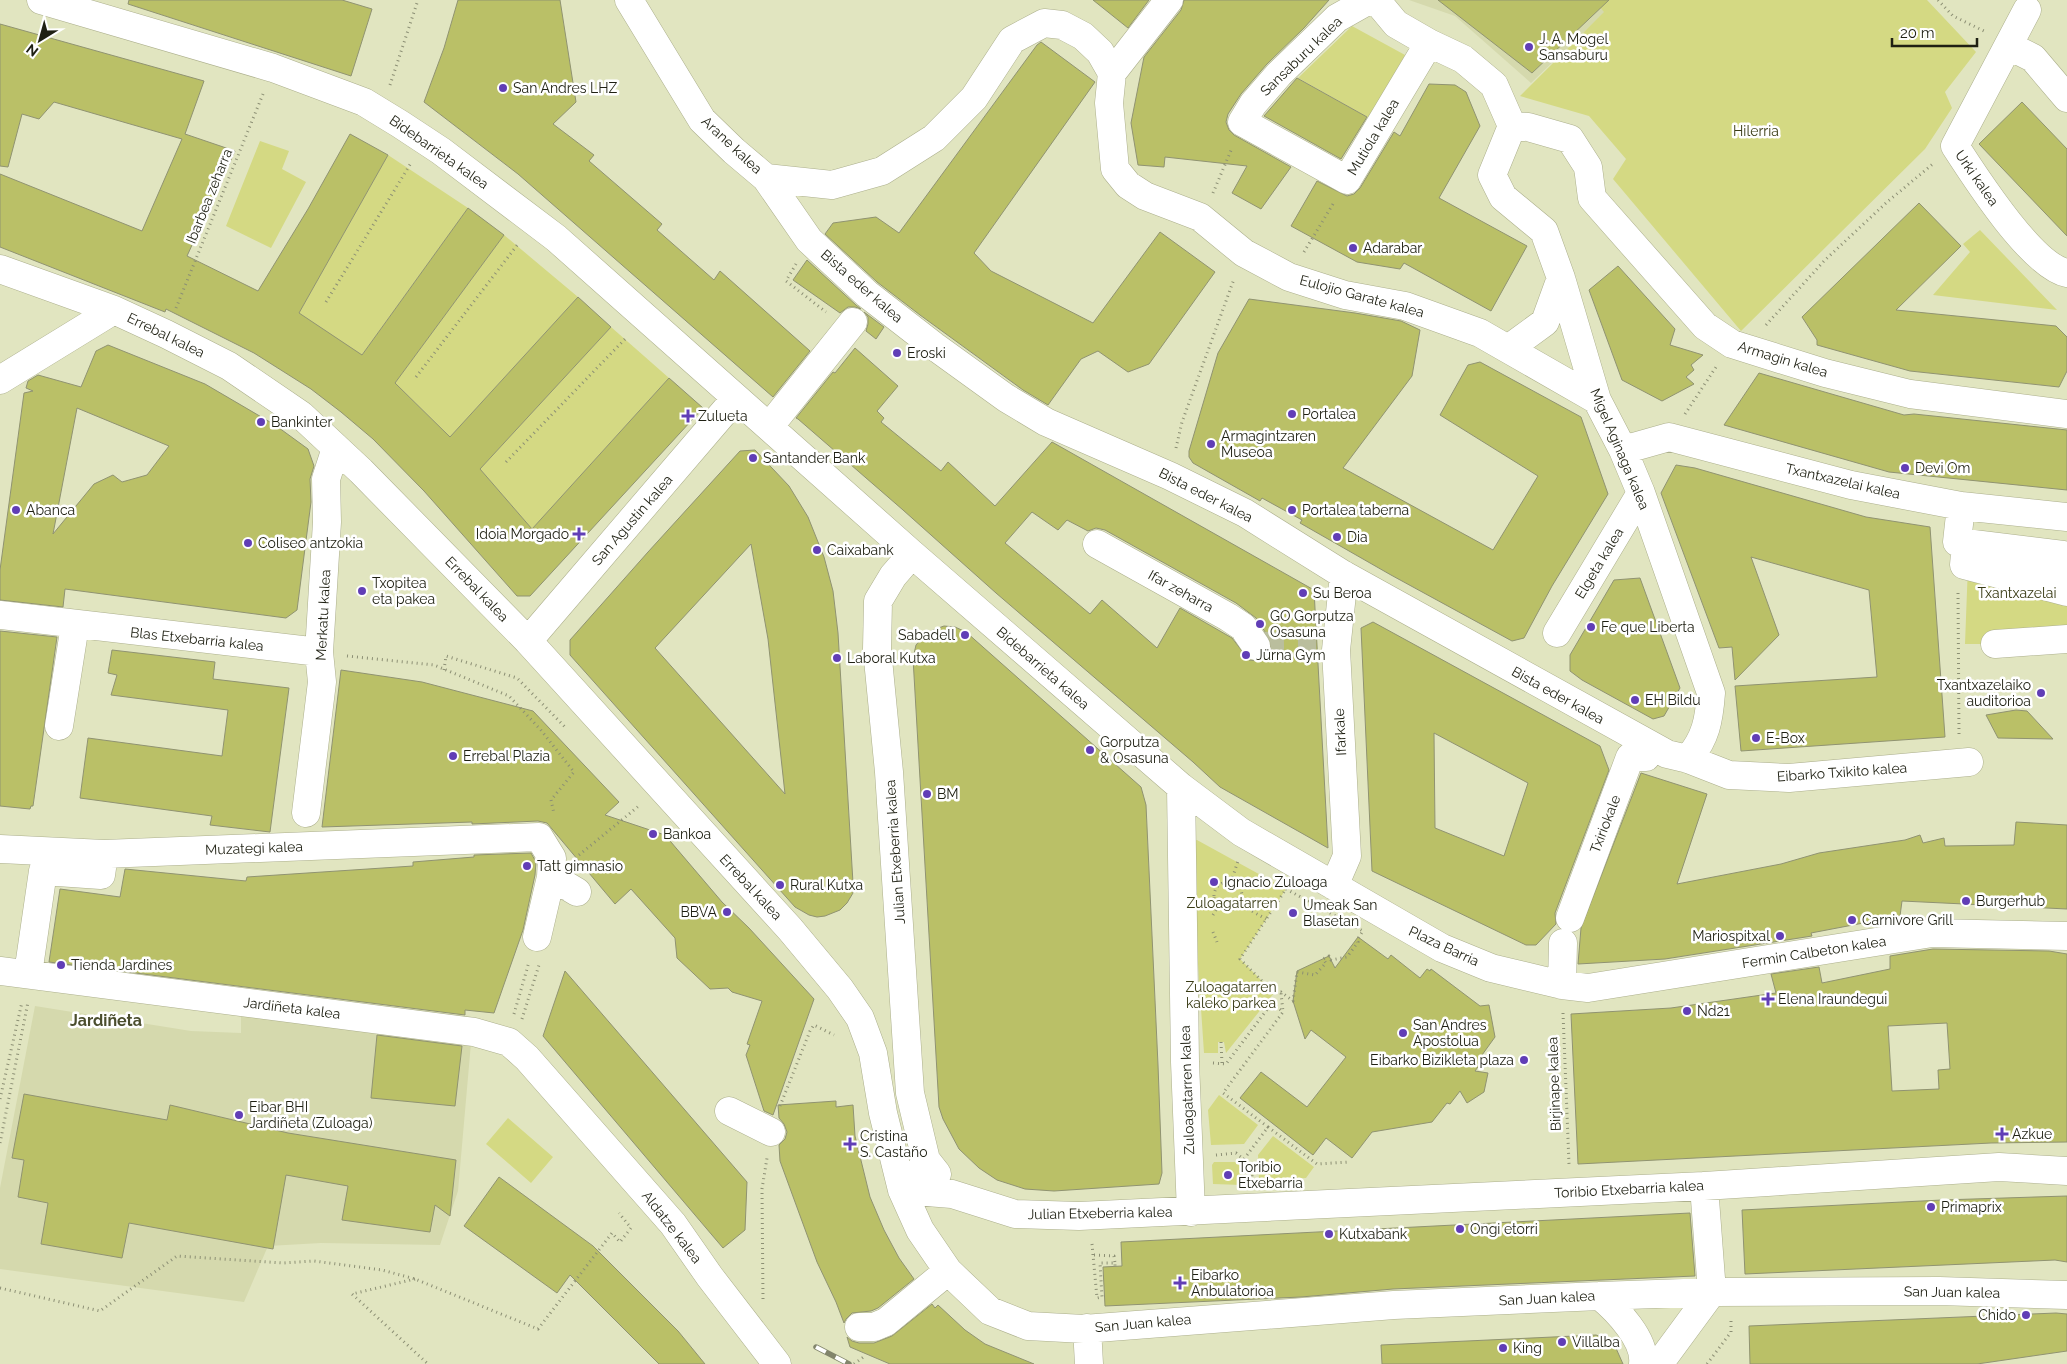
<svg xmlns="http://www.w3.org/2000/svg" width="2067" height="1364" viewBox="0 0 2067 1364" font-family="Raleway,sans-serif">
<rect width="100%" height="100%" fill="#e1e5c0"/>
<!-- built -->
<path fill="#d5d9ad" d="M1409 0H1594L1605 12 1531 83 1455 16Z
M35 1006 191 1031 241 1033V1015L471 1043 458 1191 440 1245 321 1243 268 1246 244 1302 0 1269V1188Z"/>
<!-- green -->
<path fill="#d4d983" d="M1594 0H1927L1976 52 1945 92 1952 108 1925 149 1741 331 1613 179 1626 159 1589 116 1520 96 1604 12Z
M1352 26 1405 55 1369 118 1298 78Z
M260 141 289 151 282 169 306 182 271 248 226 226Z
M388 155 468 208 361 356 299 313Z
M1980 230 2057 310 1933 295 1970 252 1963 244Z
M504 235 578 297 450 437 395 383Z
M611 327 669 378 532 529 480 469Z
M1969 538 2067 542V644H1965Z
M1197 840 1286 889 1240 959 1274 993 1226 1053 1224 1042H1218V1053H1204L1190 845 1193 841Z
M1219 1095 1258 1125 1244 1144 1211 1145 1208 1110Z
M508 1118 553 1157 531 1183 486 1144Z
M1273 1136 1314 1167 1306 1178 1259 1180 1258 1155Z
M1214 1162H1235L1244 1168 1242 1185 1213 1184 1212 1165Z"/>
<!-- building -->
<path fill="#bac067" stroke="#909371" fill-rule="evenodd" d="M129 0H342L372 9 351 76 128 4Z
M458 0H560L576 102 553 124 594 155 589 161 662 224 657 230 714 280 720 271 810 351 773 397 518 174 424 102 444 48Z
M1093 0H1149L1128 28Z
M1184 0H1329L1304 28 1267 64 1241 94 1228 114 1226 122 1229 130 1234 135 1291 167 1261 209 1232 193 1247 166 1165 157 1164 167 1138 165 1131 123 1144 57 1181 10Z
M1438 0H1609L1532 73Z
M0 24 204 81 185 134 235 151 187 256 258 291 308 209 350 134 388 155 299 313 362 355 468 208 504 235 395 383 450 437 578 297 611 327 480 469 532 529 669 378 703 408 530 596H517L424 491 373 439 341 412 311 389 254 353 166 309 165 312 0 247V174L142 231 182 139 54 102 39 119 22 114 8 167 0 166Z
M1041 42 1095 82 974 253 991 271 1093 323 1160 232 1215 272 1149 364 1128 372 1098 351 1081 359 1048 405 1023 390 920 315 877 282 825 234 833 223 876 217 899 233 1037 45Z
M1297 78 1367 117 1341 159 1264 116Z
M1429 84 1455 85 1466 92 1480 126 1439 198 1527 246 1491 311 1404 263 1400 269 1357 262 1291 226 1317 181 1347 196 1354 194 1360 188 1394 132 1400 136Z
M2022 102 2067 149V236L1979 144Z
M1919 203 1961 246 1896 310 2056 326 2067 337V371L2059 387 1910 371 1817 345V340L1802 317Z
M807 260 856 305 861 309 855 307H848L840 313 793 280Z
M1618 266 1675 329 1670 345 1703 355 1691 365 1694 370 1686 377 1694 384 1662 401 1622 380 1589 290Z
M1249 299 1355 313 1401 321 1420 330 1412 376 1343 468 1493 550 1538 476 1440 415 1468 365 1480 362 1581 417 1608 494 1552 586 1524 638 1512 641 1391 575 1300 523 1302 520 1262 498 1260 501 1193 463 1189 457V451L1218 353Z
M864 312 884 327 876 339 866 331 868 324V317Z
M108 345 205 384 275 425 308 449 314 466 310 479 311 502 297 610 286 618 65 589 63 607 0 600V570L24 393 33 391 26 388 28 381 38 375 81 387 96 351ZM77 408 169 446 147 475 122 482 113 475 94 484 53 534Z
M855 348 898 386 877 411 884 418 881 422 941 471 948 462 995 506 1052 442 1314 590 1328 848 1220 787 1193 762 996 593 903 510 798 419 796 418 833 372 835 373ZM1032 512 1058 530 1067 520 1088 531 1096 528 1105 530 1236 603 1256 618 1269 638 1272 645 1270 653 1264 659 1258 661 1249 660 1232 638 1180 608 1157 648 1102 600 1090 614 1005 543Z
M1759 373 1904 415 1914 414 2067 430V490L1889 472 1724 425Z
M755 450 789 486 808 517 824 557 833 591 838 633 853 883V893L847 903 840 910 825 916 817 917 809 915 795 907 570 655V640L648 552 740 451ZM751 544 768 639 785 794 655 648Z
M1676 465 1695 468 1866 517 1930 527 1945 737 1741 751 1735 686 1877 677 1869 590 1751 557 1779 635 1735 680 1732 647 1719 648 1661 493Z
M1640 578 1680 688 1664 716 1653 719 1582 680 1570 671V655L1614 580Z
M1373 622 1600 746 1609 770 1555 913 1556 924 1536 945H1526L1372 871 1361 628ZM1434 733 1528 783 1504 856 1435 828Z
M944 626 955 627 966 632 1141 787 1146 805 1158 1065 1162 1173 1159 1184 1054 1191 1025 1189 997 1180 979 1168 959 1149 943 1119 939 1107 913 658 916 645 923 637 933 630Z
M0 631 57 637 33 806H31L30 809 0 806Z
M112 650 215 662 213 679 289 688 270 832 210 825 212 816 80 798 88 738 222 756 228 710 111 695 117 675 108 673Z
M341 670 422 682 533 711 619 802 605 815 665 835 722 902 749 928 814 999 773 1115 764 1111 746 1055 750 1045 747 1044 762 1001 732 992 728 988 710 989 677 958 675 938 631 889 615 904 547 823 538 821 472 824V822L322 827Z
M2016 710 2027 711 2053 739 1998 738 1986 715Z
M1641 773 1707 794 1677 884 1781 864 1819 853 1905 840 1920 835 1923 843 1944 838 1945 846 2014 845 2016 822 2067 825V909L1902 901 1900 916 1811 933 1812 936 1665 959 1578 964 1581 928Z
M531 853 536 862 535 875 523 930 494 1013 465 1010V1015L49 962 60 889 120 897 125 869 246 881 247 877 413 866V862L474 857V855Z
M1358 937 1388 959 1391 955 1420 978 1427 969 1430 971 1431 969 1480 1006 1489 1005 1495 1037 1482 1055 1485 1057 1475 1071 1488 1073 1484 1092 1467 1103 1460 1091 1450 1104 1447 1103 1432 1122 1372 1132 1352 1158 1326 1138 1313 1155 1240 1098 1261 1072 1307 1107 1346 1057 1311 1030 1305 1039 1293 1001 1297 971 1329 956 1335 968Z
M1933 949 2049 951 2067 954V1142L1991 1143 1578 1164 1571 1014 1671 1008 1776 993 1771 974 1819 967 1822 983 1890 969V956ZM1947 1023 1950 1069 1938 1070 1939 1089 1892 1091 1888 1026Z
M565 971 747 1182 745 1230 723 1248 543 1036Z
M377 1035 462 1046 455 1106 371 1098Z
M24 1094 167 1120 170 1105 288 1133 456 1160 450 1216 435 1205 430 1232 342 1220 348 1186 286 1175 273 1249 129 1223 122 1258 41 1244 48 1203 18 1197 24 1160 12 1158Z
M836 1101V1107L853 1105 855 1136 870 1197 884 1230 899 1258 914 1279 878 1308 871 1311 852 1313 846 1319 844 1323 836 1302 817 1262 780 1161 779 1145 785 1139 787 1132 784 1124 779 1118 778 1105Z
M499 1177 593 1246 678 1331 705 1364H659L570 1275 557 1293 464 1226Z
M2067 1196V1262L2055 1260 1745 1274 1742 1210 1942 1200Z
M1690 1213 1695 1276 1393 1289 1301 1297 1105 1306 1103 1267 1122 1266 1121 1242Z
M932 1304 935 1308 938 1305 965 1330 985 1344 1034 1364H890L850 1347 847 1337 852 1341 859 1343H874L892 1336Z
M2056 1313 2067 1314V1351L1977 1364H1750L1749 1326Z
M1596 1335 1608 1339 1615 1346 1623 1364H1382L1381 1345Z"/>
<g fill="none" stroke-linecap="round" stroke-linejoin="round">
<!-- minor-tunnel -->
<path stroke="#babe9d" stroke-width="28" stroke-dasharray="28 14" stroke-linecap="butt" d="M1256 646 1316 645"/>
<defs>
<path id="minor" d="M41 0 273 68 364 102 400 124 441 151 556 238 912 554 1181 787 1241 832 1442 948 1491 968 1562 985 1588 988 1932 933 2067 936
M629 0 702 120 734 151 766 178 832 185 882 171 934 138 974 98 1012 40 1044 23 1062 25 1083 36 1100 52 1112 73
M1169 0 1112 73 1109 103 1115 169 1128 185 1145 196 1200 217 1244 253 1289 277 1345 295 1405 306 1480 333 1597 400
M1369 0 1337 18 1279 74 1253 104 1242 122 1347 180 1429 43
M1376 0 1396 24 1429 43 1463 59 1494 85 1512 126
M2027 10 1955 146C1975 177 2032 266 2067 273
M2009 46 2033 58 2067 98
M1512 126 1492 175 1503 197 1544 231 1561 278 1597 400 1623 450 1641 493 1711 693C1709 720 1706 738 1688 759
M1512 126 1528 127 1570 139 1588 167 1592 198 1705 326 1732 344 1825 373 1910 394 2067 414
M766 178 809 240 867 294 934 346 1006 398 1046 422 1170 476 1245 513 1344 575 1667 754 1688 759 1729 775 1789 778 1969 762
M0 269 114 310 166 334 229 366 301 415 361 471 528 641 790 929 840 989 860 1018 873 1053 883 1113 902 1190 920 1230 948 1271 990 1311 1028 1326 1084 1329 1394 1305 1600 1296 1712 1292 1939 1291 2067 1295
M1508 349 1545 322 1561 278
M0 380 114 310
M769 427 853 322
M1623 450 1669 437 1851 485 1961 506 2067 517
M1961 506 1957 542 2063 555 2064 565 1965 554 1964 565 2067 592
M1097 544 1228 617 1243 627 1256 646
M912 554 893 576 878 601 877 649 889 772 910 1093 926 1160 937 1174
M0 615 319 652
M1557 633 1641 493
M528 641 736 398
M1995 644 2067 639
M59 726 75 625
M1181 787 1185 1062 1191 1212
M306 813 322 682 319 652 327 522 326 479 336 448
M0 849 104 854
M550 883 567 886 577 892
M1334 886 1347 856 1336 650 1344 575
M1570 918 1630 757H1646L1651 746
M0 971 474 1032 509 1042 527 1058 673 1224 710 1277 777 1364
M28 974 43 871 101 875 104 854 539 837 552 858 551 877 537 937
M1562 985 1563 943
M729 1111 771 1132
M926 1160 921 1169 902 1190 952 1194 1015 1214 1079 1216 1704 1186 1999 1167 2067 1171
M1600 1296C1617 1310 1646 1340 1643 1364
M859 1327H874L886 1322 948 1271
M1087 1328 1089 1364
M1659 1364 1712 1292 1704 1186"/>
</defs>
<!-- minor casing -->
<use href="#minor" stroke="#acaf8c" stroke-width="29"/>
<!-- path -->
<path stroke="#8c8f74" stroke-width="3" stroke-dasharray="1 4" stroke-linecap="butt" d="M1938 0 1953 16 1984 31
M390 85 418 0
M1213 193 1232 148
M1304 252 1333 204
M796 264 786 281 826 312
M326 302 411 163
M176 308 263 94
M1766 325 1824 261 1886 203 1934 163
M416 377 518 244
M1685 414 1716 367
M1176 448 1182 422 1234 279
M506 462 626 338
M1958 593 1959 734
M347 656 434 665 509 696 540 729 574 772 551 800 554 814
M444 670 446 656 517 678 567 729
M579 855 640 805
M1231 882 1238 861
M1214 896a14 14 0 1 1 28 0a14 14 0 1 1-28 0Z
M1286 889 1363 931 1357 940 1358 942 1347 957 1331 960 1329 956 1323 959 1326 963 1315 975 1297 972 1293 1001 1281 992 1274 993 1240 959Z
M1239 904 1266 919
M1213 915 1219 905
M1213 932 1217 942
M1268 1000 1282 1011
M1563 1013 1569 1164
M514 1014 529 962
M522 1019 539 965
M1221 1042 1222 1064
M1213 1063 1226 1064 1272 1003
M0 1099 22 1002
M780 1106 810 1031 814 1025 834 1035
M1268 1127 1317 1164 1349 1162
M0 1143 28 1002
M1216 1155 1236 1153 1252 1166V1179
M1244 1159 1268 1127 1223 1093 1283 1012 1281 993
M1092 1244 1097 1298 1102 1297 1100 1263H1115V1267
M1094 1255 1114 1256 1115 1263
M415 1279 352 1294 428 1364
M0 1288 100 1311 177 1256 283 1263 314 1261 382 1270 415 1279 538 1329 612 1233 620 1242 631 1228 619 1213
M763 1299 762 1189 767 1158
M854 1364 865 1356
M1707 1364 1731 1332V1320"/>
<!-- minor -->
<use href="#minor" stroke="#fff" stroke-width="28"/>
<defs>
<path id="rail" d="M816 1347 849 1364"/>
</defs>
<!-- rail casing -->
<use href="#rail" stroke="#82856c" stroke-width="5.5"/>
<!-- rail -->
<use href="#rail" stroke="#fff" stroke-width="4" stroke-dasharray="11" stroke-linecap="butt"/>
</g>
<!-- markers -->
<g fill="#613eb6" stroke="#fff" stroke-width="2">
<circle cx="1529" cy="47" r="5"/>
<circle cx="503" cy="88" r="5"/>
<circle cx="1353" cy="248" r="5"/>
<circle cx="897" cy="353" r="5"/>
<circle cx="1292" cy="414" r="5"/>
<path d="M685.5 408.5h5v5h5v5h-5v5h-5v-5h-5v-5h5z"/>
<circle cx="261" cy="422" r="5"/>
<circle cx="1211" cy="444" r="5"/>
<circle cx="753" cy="458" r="5"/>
<circle cx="1905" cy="468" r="5"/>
<circle cx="16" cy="510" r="5"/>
<circle cx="1292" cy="510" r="5"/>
<path d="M576.5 526.5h5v5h5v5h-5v5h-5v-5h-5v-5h5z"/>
<circle cx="1337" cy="537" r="5"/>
<circle cx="248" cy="543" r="5"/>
<circle cx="817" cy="550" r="5"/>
<circle cx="362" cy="591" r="5"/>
<circle cx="1303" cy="593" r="5"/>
<circle cx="1260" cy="624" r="5"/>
<circle cx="1591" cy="627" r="5"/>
<circle cx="965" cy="635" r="5"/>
<circle cx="1246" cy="655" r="5"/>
<circle cx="837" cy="658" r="5"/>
<circle cx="2041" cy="693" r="5"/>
<circle cx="1635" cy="700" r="5"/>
<circle cx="1756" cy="738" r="5"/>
<circle cx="1090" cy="750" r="5"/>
<circle cx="453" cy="756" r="5"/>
<circle cx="927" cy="794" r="5"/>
<circle cx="653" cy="834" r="5"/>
<circle cx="527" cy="866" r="5"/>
<circle cx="1214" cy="882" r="5"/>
<circle cx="780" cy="885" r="5"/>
<circle cx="1966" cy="901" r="5"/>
<circle cx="727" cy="912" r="5"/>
<circle cx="1293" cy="913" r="5"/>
<circle cx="1852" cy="920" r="5"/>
<circle cx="1780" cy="936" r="5"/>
<circle cx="61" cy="965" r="5"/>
<path d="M1765.5 991.5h5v5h5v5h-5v5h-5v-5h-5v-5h5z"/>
<circle cx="1687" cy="1011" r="5"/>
<circle cx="1403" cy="1033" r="5"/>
<circle cx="1524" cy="1060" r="5"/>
<circle cx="239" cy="1115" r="5"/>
<path d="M1999.5 1126.5h5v5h5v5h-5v5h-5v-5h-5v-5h5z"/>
<path d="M847.5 1136.5h5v5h5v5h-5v5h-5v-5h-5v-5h5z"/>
<circle cx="1228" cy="1175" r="5"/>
<circle cx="1931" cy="1207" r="5"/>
<circle cx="1460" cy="1229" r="5"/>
<circle cx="1329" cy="1234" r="5"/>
<path d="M1177.5 1275.5h5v5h5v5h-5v5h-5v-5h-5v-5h5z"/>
<circle cx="2026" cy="1315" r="5"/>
<circle cx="1562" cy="1342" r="5"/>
<circle cx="1503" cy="1348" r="5"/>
</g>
<g text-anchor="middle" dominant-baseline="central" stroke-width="5" stroke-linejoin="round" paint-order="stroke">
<!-- poi labels -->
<g font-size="14" fill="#1f2013" stroke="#fff" text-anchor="start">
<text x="1539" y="39">J. A. Mogel<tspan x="1539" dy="16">Sansaburu</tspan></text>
<text x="513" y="88">San Andres LHZ</text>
<text x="1363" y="248">Adarabar</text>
<text x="907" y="353">Eroski</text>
<text x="1302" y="414">Portalea</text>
<text x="698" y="416">Zulueta</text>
<text x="271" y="422">Bankinter</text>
<text x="1221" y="436">Armagintzaren<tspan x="1221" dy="16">Museoa</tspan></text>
<text x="763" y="458">Santander Bank</text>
<text x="1915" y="468">Devi Om</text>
<text x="26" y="510">Abanca</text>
<text x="1302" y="510">Portalea taberna</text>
<text x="569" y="534" text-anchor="end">Idoia Morgado</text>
<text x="1347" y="537">Dia</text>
<text x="258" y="543">Coliseo antzokia</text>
<text x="827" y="550">Caixabank</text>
<text x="372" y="583">Txopitea<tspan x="372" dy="16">eta pakea</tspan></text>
<text x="1313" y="593">Su Beroa</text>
<text x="1270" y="616">GO Gorputza<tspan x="1270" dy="16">Osasuna</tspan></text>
<text x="1601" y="627">Fe que Liberta</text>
<text x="955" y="635" text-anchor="end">Sabadell</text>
<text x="1256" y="655">Jürna Gym</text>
<text x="847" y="658">Laboral Kutxa</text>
<text x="2031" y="685" text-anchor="end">Txantxazelaiko<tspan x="2031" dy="16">auditorioa</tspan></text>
<text x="1645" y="700">EH Bildu</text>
<text x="1766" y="738">E-Box</text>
<text x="1100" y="742">Gorputza<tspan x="1100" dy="16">&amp; Osasuna</tspan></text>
<text x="463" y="756">Errebal Plazia</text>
<text x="937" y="794">BM</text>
<text x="663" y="834">Bankoa</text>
<text x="537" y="866">Tatt gimnasio</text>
<text x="1224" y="882">Ignacio Zuloaga</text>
<text x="790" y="885">Rural Kutxa</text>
<text x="1976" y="901">Burgerhub</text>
<text x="1303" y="905">Umeak San<tspan x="1303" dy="16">Blasetan</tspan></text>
<text x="717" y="912" text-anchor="end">BBVA</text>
<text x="1862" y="920">Carnivore Grill</text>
<text x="1770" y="936" text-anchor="end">Mariospitxal</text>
<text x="71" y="965">Tienda Jardines</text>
<text x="1778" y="999">Elena Iraundegui</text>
<text x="1697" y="1011">Nd21</text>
<text x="1413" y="1025">San Andres<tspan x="1413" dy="16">Apostolua</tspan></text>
<text x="1514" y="1060" text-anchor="end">Eibarko Bizikleta plaza</text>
<text x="249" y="1107">Eibar BHI<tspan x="249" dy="16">Jardiñeta (Zuloaga)</tspan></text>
<text x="2012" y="1134">Azkue</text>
<text x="860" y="1136">Cristina<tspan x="860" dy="16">S. Castaño</tspan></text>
<text x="1238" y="1167">Toribio<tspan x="1238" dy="16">Etxebarria</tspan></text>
<text x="1941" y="1207">Primaprix</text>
<text x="1470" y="1229">Ongi etorri</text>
<text x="1339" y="1234">Kutxabank</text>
<text x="1191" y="1275">Eibarko<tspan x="1191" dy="16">Anbulatorioa</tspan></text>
<text x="2016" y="1315" text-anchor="end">Chido</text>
<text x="1572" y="1342">Villalba</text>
<text x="1513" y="1348">King</text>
</g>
<!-- street labels -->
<g font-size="14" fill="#1f2013" stroke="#fff">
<text transform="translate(1301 56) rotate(-44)">Sansaburu kalea</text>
<text transform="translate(1373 137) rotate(-59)">Mutiola kalea</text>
<text transform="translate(732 145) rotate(43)">Arane kalea</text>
<text transform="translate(439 152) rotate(35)">Bidebarrieta kalea</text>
<text transform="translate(1977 178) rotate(55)">Urki kalea</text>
<text transform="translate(209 196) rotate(-68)">Ibarbea zeharra</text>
<text transform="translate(862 286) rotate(41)">Bista eder kalea</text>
<text transform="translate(1362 296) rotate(15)">Eulojio Garate kalea</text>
<text transform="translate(166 335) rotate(26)">Errebal kalea</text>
<text transform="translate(1783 359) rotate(17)">Armagin kalea</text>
<text transform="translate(1620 449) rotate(67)">Migel Aginaga kalea</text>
<text transform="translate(1843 481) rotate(13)">Txantxazelai kalea</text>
<text transform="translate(1206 495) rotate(27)">Bista eder kalea</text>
<text transform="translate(632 520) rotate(-49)">San Agustin kalea</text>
<text transform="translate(1599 563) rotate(-59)">Elgeta kalea</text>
<text transform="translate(477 589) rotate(46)">Errebal kalea</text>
<text transform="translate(1181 591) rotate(29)">Ifar zeharra</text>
<text transform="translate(323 615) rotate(-87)">Merkatu kalea</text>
<text transform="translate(197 639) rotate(6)">Blas Etxebarria kalea</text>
<text transform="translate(1043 668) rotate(41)">Bidebarrieta kalea</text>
<text transform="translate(1558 695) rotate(29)">Bista eder kalea</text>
<text transform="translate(1340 732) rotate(-93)">Ifarkale</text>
<text transform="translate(1842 772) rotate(-4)">Eibarko Txikito kalea</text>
<text transform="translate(1605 824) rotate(-69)">Txiriokale</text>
<text transform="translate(254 848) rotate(-2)">Muzategi kalea</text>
<text transform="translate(895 852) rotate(-94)">Julian Etxeberria kalea</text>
<text transform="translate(751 887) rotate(47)">Errebal kalea</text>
<text transform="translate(1444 946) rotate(25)">Plaza Barria</text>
<text transform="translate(1814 952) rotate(-9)">Fermin Calbeton kalea</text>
<text transform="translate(292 1008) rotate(7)">Jardiñeta kalea</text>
<text transform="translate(1554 1084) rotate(-92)">Birjinape kalea</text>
<text transform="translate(1187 1090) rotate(-92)">Zuloagatarren kalea</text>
<text transform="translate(1629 1189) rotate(-3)">Toribio Etxebarria kalea</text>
<text transform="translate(1100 1213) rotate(-1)">Julian Etxeberria kalea</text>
<text transform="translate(672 1227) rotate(52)">Aldatze kalea</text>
<text transform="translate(1952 1292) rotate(1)">San Juan kalea</text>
<text transform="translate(1547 1298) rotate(-3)">San Juan kalea</text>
<text transform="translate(1143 1323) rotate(-5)">San Juan kalea</text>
</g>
<!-- park labels -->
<g font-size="14" fill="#3a3c16" stroke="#fff">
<text x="1756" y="131">Hilerria</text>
<text x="2017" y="593">Txantxazelai</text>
<text x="1232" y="903">Zuloagatarren</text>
<text x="1231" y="987">Zuloagatarren<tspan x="1231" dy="16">kaleko parkea</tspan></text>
</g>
<!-- quarter labels -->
<g font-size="16" font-weight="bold" fill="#4b4e2e" stroke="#fff">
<text x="106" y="1020">Jardiñeta</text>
</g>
</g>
<!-- north arrow -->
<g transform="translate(40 40) rotate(217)" stroke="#ffffff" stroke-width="4" paint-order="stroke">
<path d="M0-4L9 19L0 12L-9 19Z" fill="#1f2013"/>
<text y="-8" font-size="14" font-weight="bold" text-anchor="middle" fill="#1f2013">N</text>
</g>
<!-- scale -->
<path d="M1892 38v8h85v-8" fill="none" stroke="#1f2013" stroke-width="2.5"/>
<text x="1900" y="38" font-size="15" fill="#1f2013" stroke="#ffffff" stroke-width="4" paint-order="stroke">20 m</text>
</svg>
